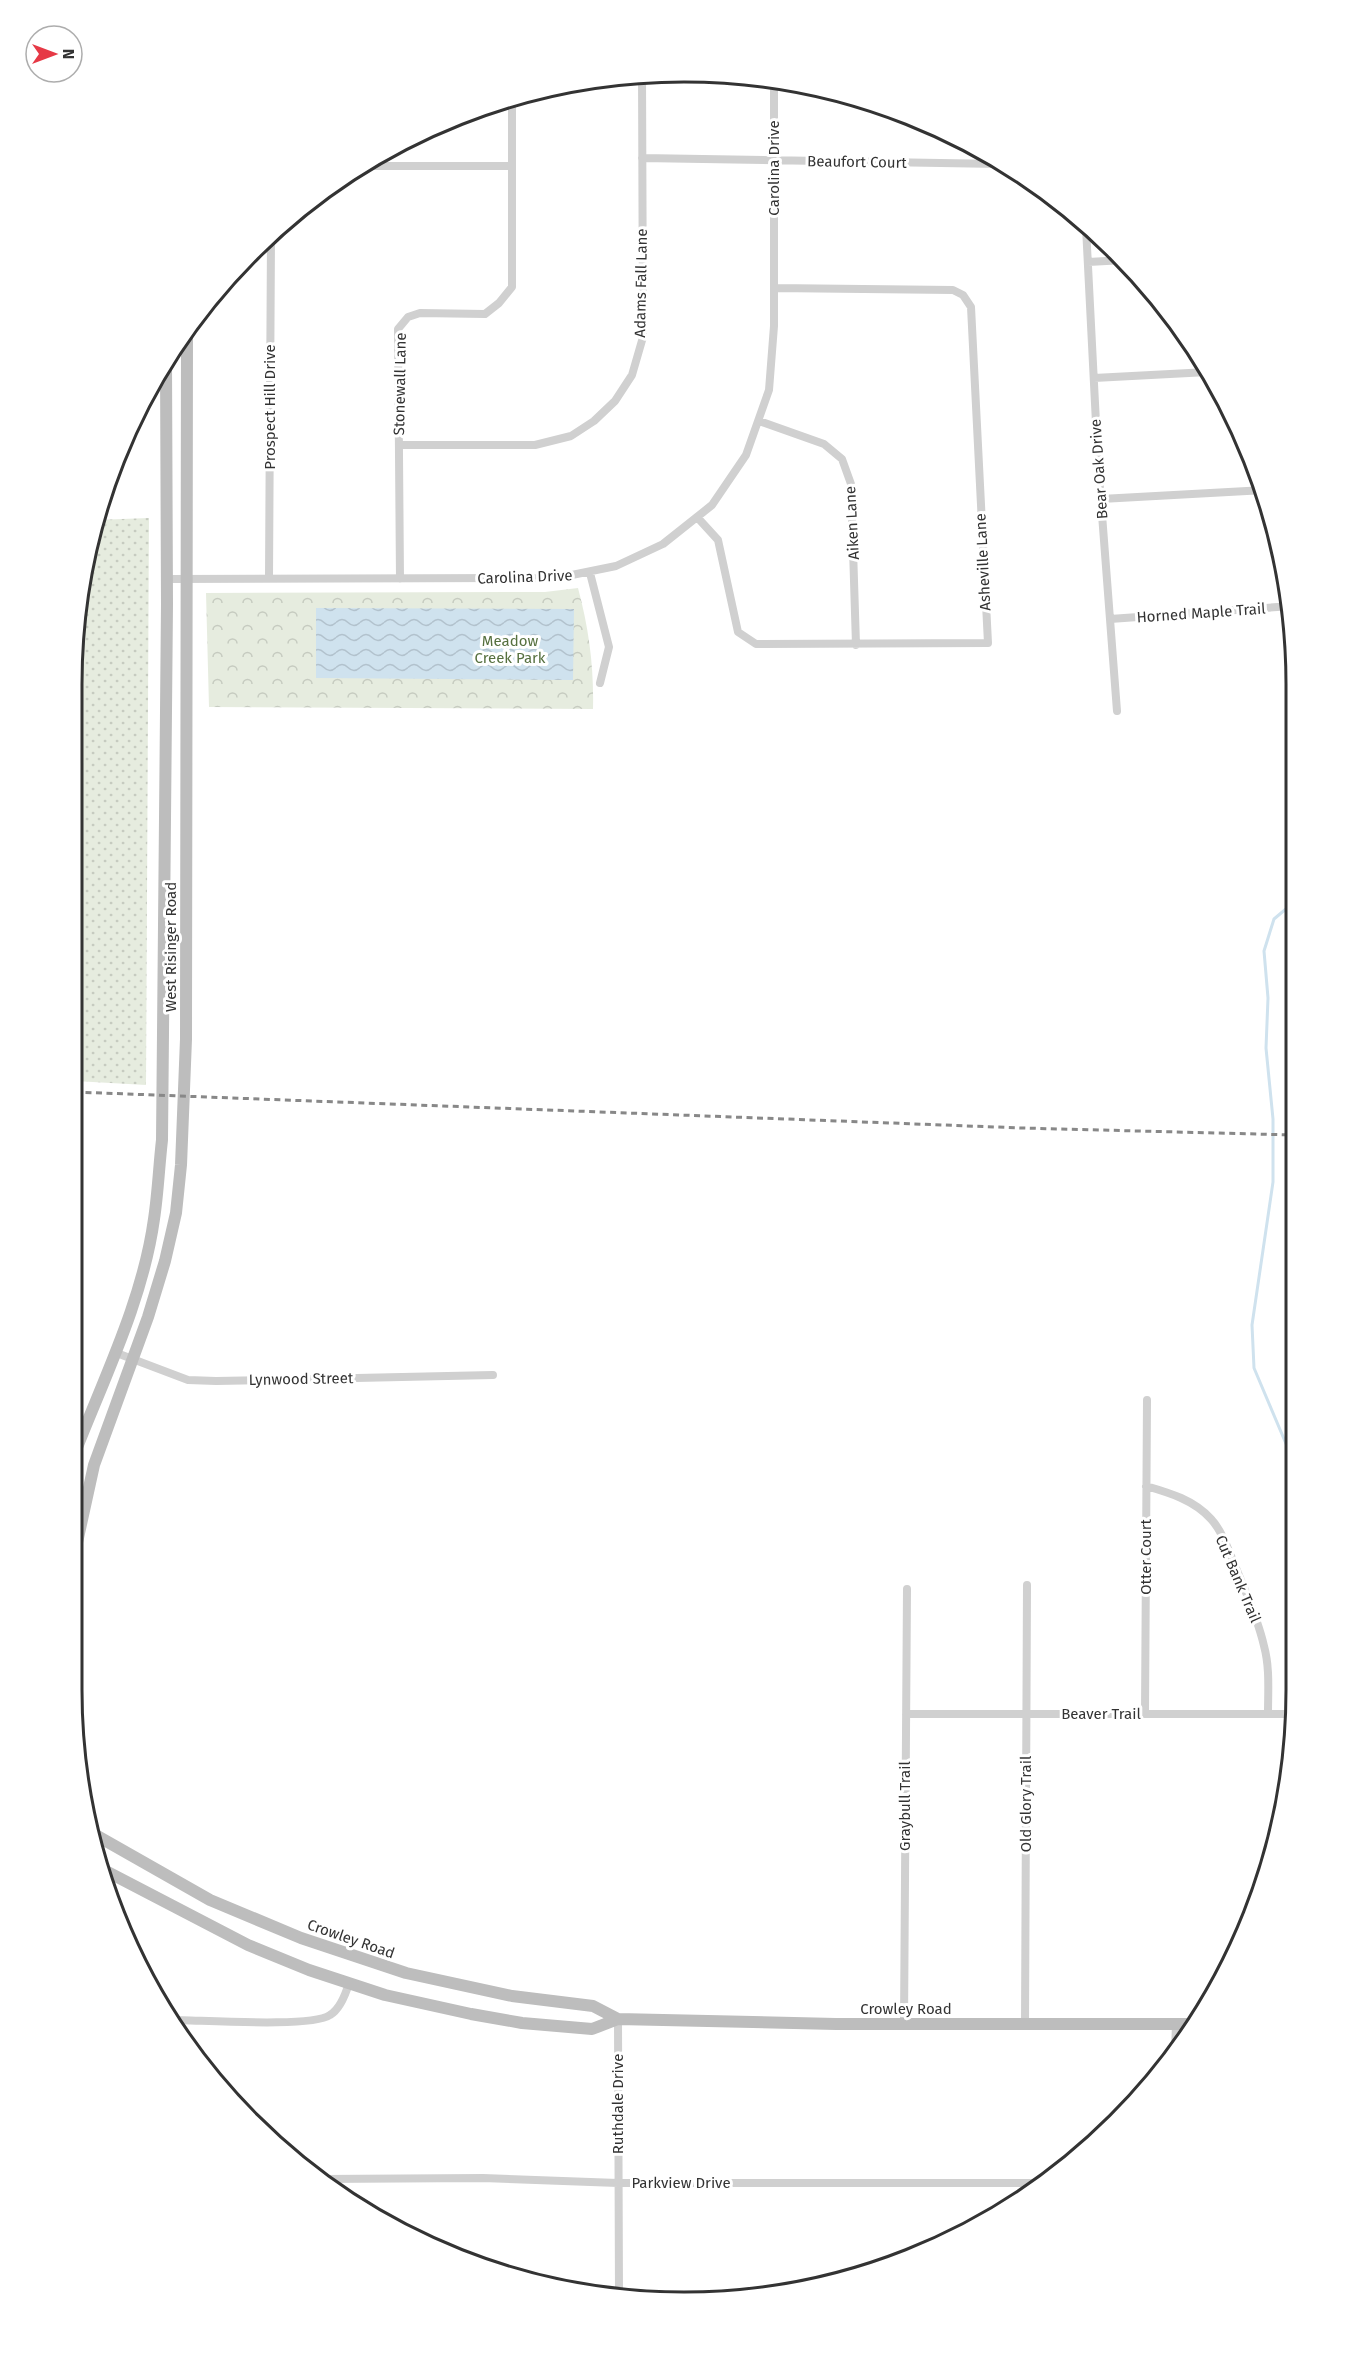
<svg xmlns="http://www.w3.org/2000/svg" width="1369" height="2374" viewBox="0 0 1369 2374" font-family="'Fira Sans',sans-serif">
<defs>
<pattern id="grass-dots" width="8" height="8" patternUnits="userSpaceOnUse" patternTransform="scale(1.5)"><rect width="8" height="8" fill="#e6ecdf"/><path d="M2 2h.1M6 6h.1" fill="none" stroke="#c6cbc0" stroke-width="1.8" stroke-linecap="round"/></pattern>
<pattern id="forest-crowns" width="20" height="18" patternUnits="userSpaceOnUse" patternTransform="scale(1.5)"><rect width="20" height="18" fill="#e6ecdf"/><path d="M2 6a3 3 0 1 1 6 0M12 15a3 3 0 1 1 6 0" fill="none" stroke="#c6cbc0"/></pattern>
<pattern id="water-waves" width="16" height="10" patternUnits="userSpaceOnUse" patternTransform="scale(1.5)"><rect width="16" height="10" fill="#cfe2ee"/><path d="M0 5q4-4 8 0t8 0" fill="none" stroke="#b2c2cd"/></pattern>
</defs>
<rect width="100%" height="100%" fill="#fff"/>
<!-- grass -->
<path fill="url(#grass-dots)" d="M149 518 146 1085 75 1081 73 645 95 520Z"/>
<!-- forest -->
<path fill="url(#forest-crowns)" d="M578 588C589 629 594 667 593 709L209 707 206 593 545 592Z"/>
<!-- water -->
<path fill="url(#water-waves)" d="M316 608 574 609 573 680 316 678Z"/>
<g fill="none" stroke-linecap="round" stroke-linejoin="round">
<!-- stream -->
<path stroke="#cfe2ee" stroke-width="3" d="M1293 903 1274 919 1264 951 1268 998 1266 1048 1273 1119V1182L1252 1325 1254 1368 1295 1465"/>
<!-- street -->
<path stroke="#d0d0d0" stroke-width="8" d="M642 158 1000 164
M364 166H512
M1086 227 1098 462 1117 711
M1088 262 1125 260
M1094 378 1208 372
M759 421 824 444 842 459 851 484 856 645
M399 445H535L571 436 594 421 615 401 632 375 643 337 642 74
M1101 499 1265 490
M697 517 718 540 738 632 756 644 988 643 971 307 963 295 953 290 774 288
M590 573 609 647 600 683
M269 577 271 237
M167 579 557 578 616 566 663 544 712 505 746 455 769 390 774 326V80
M400 579 398 329 408 317 420 313 485 314 499 303 512 287V98
M1110 619 1292 606
M114 1352 188 1380 216 1381 493 1375
M1146 1486C1170 1493 1194 1500 1211 1519 1223 1532 1229 1552 1236 1568 1246 1593 1258 1619 1264 1646 1270 1668 1268 1691 1268 1714
M906 1714H1296
M1145 1714 1147 1400
M618 2019 619 2297
M172 2020C201 2020 311 2028 330 2015 340 2009 346 1993 349 1983
M904 2024 907 1589
M1025 2024 1027 1585
M1175 2051 1176 2024
M319 2179 483 2178 618 2183H1042"/>
<!-- secondary -->
<path stroke="#bdbdbd" stroke-width="12" d="M76 1450C105 1376 143 1299 154 1219 158 1193 159 1166 162 1140L167 604 166 362
M76 1547 94 1465 148 1317 165 1261 176 1213 181 1165 186 1039 187 332
M92 1833 210 1900 301 1938 406 1973 512 1996 593 2006 618 2019
M100 1868 248 1945 309 1970 385 1995 471 2014 522 2023 592 2029 618 2019 836 2024H1195"/>
<!-- rail -->
<path stroke="#888" stroke-width="3" stroke-dasharray="6 4.5" stroke-linecap="butt" d="M75 1092 1022 1128 1294 1135"/>
</g>
<g text-anchor="middle" dominant-baseline="central" stroke-width="6" stroke-linejoin="round" paint-order="stroke">
<!-- street labels -->
<g font-size="15" fill="#333" stroke="#fff">
<text transform="translate(857 162) rotate(1)">Beaufort Court</text>
<text transform="translate(774 168) rotate(-90)">Carolina Drive</text>
<text transform="translate(641 283) rotate(-89)">Adams Fall Lane</text>
<text transform="translate(400 384) rotate(-89)">Stonewall Lane</text>
<text transform="translate(270 407) rotate(-90)">Prospect Hill Drive</text>
<text transform="translate(1099 469) rotate(-94)">Bear Oak Drive</text>
<text transform="translate(852 523) rotate(-93)">Aiken Lane</text>
<text transform="translate(983 562) rotate(-93)">Asheville Lane</text>
<text transform="translate(525 577) rotate(-2)">Carolina Drive</text>
<text transform="translate(1201 613) rotate(-4)">Horned Maple Trail</text>
<text transform="translate(171 947) rotate(-90)">West Risinger Road</text>
<text transform="translate(301 1379) rotate(-1)">Lynwood Street</text>
<text transform="translate(1146 1557) rotate(-90)">Otter Court</text>
<text transform="translate(1238 1579) rotate(67)">Cut Bank Trail</text>
<text x="1101" y="1714">Beaver Trail</text>
<text transform="translate(1026 1804) rotate(-90)">Old Glory Trail</text>
<text transform="translate(905 1806) rotate(-90)">Graybull Trail</text>
<text transform="translate(351 1939) rotate(19)">Crowley Road</text>
<text x="906" y="2009">Crowley Road</text>
<text transform="translate(618 2104) rotate(-90)">Ruthdale Drive</text>
<text x="681" y="2183">Parkview Drive</text>
</g>
<!-- park labels -->
<g font-size="15" fill="#56703f" stroke="#fff">
<text x="510" y="641">Meadow<tspan x="510" dy="17">Creek Park</tspan></text>
</g>
</g>
<!-- crop -->
<path d="M0 0H1369V2374H0ZM684 82H684A602 602 0 0 1 1286 684V1690A602 602 0 0 1 684 2292H684A602 602 0 0 1 82 1690V684A602 602 0 0 1 684 82Z" fill="#fff" fill-rule="evenodd"/>
<path fill="none" stroke="#333" stroke-width="3" d="M684 82H684A602 602 0 0 1 1286 684V1690A602 602 0 0 1 684 2292H684A602 602 0 0 1 82 1690V684A602 602 0 0 1 684 82Z"/>
<!-- north arrow -->
<g transform="translate(54 54) rotate(90)"><circle r="28" fill="#ffffff" stroke="#adadad" stroke-width="1.5"/>
<path d="M0-4.5L10 22L0 15L-10 22Z" fill="#e63946"/>
<text y="-9" font-size="16" font-weight="bold" text-anchor="middle" fill="#333333">N</text>
</g>
</svg>
